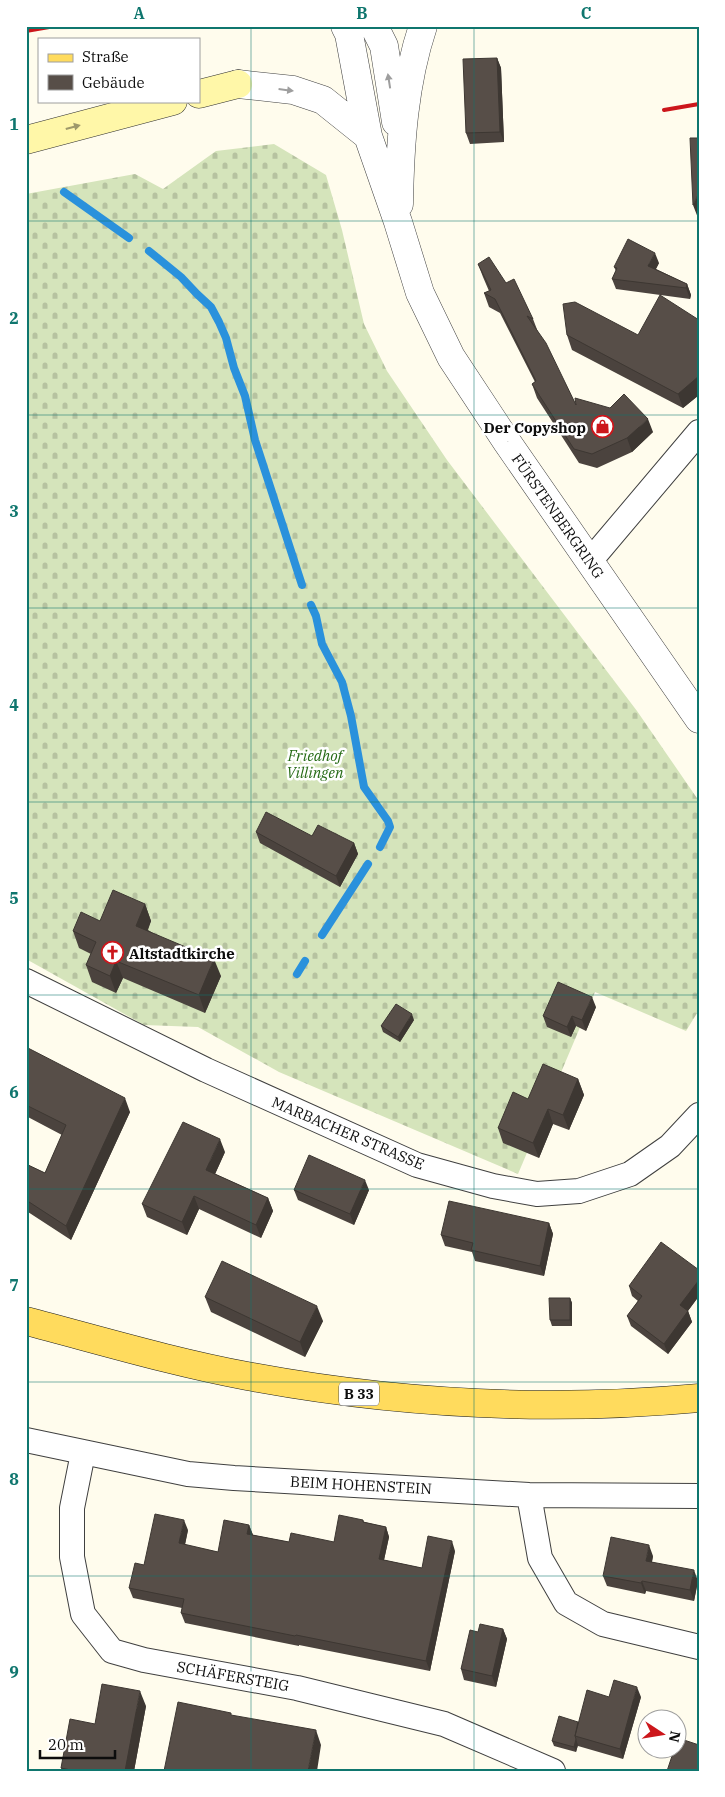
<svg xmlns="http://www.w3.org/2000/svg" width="725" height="1797" viewBox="0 0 725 1797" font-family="'IBM Plex Serif',serif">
<defs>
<pattern id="cemetery-stones" width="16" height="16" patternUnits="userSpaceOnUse" patternTransform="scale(1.25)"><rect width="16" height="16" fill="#d5e4bb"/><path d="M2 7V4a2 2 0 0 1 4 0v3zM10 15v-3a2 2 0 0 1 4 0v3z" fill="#b6c2a0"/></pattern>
</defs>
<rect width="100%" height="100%" fill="#fffced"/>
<!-- cemetery -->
<path fill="url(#cemetery-stones)" d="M274 144 326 175 342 230 364 324 387 371 447 460 637 711 699 801V1010L686 1031 595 992 518 1174 279 1072 198 1027 144 1025 26 959V194L135 174 163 189 216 151Z"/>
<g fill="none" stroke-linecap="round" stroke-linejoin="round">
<!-- stream -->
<path stroke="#2a91dc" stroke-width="8" d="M64 192 129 238
M149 251 181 277 197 294 211 307 219 322 226 338 234 368 245 396 255 440 302 585
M311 605 316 616 322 644 342 682 351 716 364 787 388 821 390 827 380 847
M322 935 368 864
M297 974 305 961"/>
<defs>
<path id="minor" d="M590 561 699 432
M26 981 206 1070 417 1165 493 1186 537 1194 579 1191 630 1174 670 1146 699 1115
M26 1440 188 1474 234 1478 529 1495 699 1496
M83 1453 72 1508V1557L83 1614 112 1651 144 1660 297 1688 444 1724 553 1771
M529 1495 540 1558 566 1603 603 1624 699 1647"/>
<path id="tertiary" d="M345 26 349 34 368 136 398 222 420 293 451 357 507 442 699 719
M374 26 384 46 396 122
M238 84 293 90 323 100 368 136
M399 204C400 144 404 83 423 26"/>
<path id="secondary" d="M199 94 238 84
M26 140 173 101"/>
<path id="primary" d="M26 1321C99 1340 172 1362 247 1376 396 1404 547 1412 699 1398"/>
</defs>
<!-- minor casing -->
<use href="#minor" stroke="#404040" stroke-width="26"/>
<!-- tertiary casing -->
<use href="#tertiary" stroke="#404040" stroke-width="29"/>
<!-- secondary casing -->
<use href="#secondary" stroke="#2f2f2f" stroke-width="29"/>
<!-- primary casing -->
<use href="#primary" stroke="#1e1e1e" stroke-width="29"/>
<!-- minor -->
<use href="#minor" stroke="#fff" stroke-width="24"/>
<!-- tertiary -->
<use href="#tertiary" stroke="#fff" stroke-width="28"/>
<!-- secondary -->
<use href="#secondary" stroke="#fff7a8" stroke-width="28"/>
<!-- primary -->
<use href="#primary" stroke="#ffdb5d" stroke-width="28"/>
<!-- rail -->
<path stroke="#cc161b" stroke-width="4" d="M26 31 55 26
M664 110 699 104"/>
</g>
<!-- wall -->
<path fill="#4b433e" d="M497 58 501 68 504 142 470 144 466 133Z
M659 263 656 269 687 284 691 295 690 299 616 289 612 279 616 271 614 267Z
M478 264 506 283 533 319 538 332 576 405 653 432 632 452 597 468 579 463 537 398 532 384 535 382 500 313 489 307 484 293 489 291 483 277Z
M699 320V395L683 408 572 350 567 335H638Z
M256 832 312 836 354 843 358 854 340 887 260 843Z
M145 904 151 921 148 930 221 976 205 1013 123 978 116 993 92 982 86 965 91 954 79 948 73 931Z
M596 1007 586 1031 576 1026 571 1037 547 1027 543 1016Z
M414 1020 400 1042 383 1032 381 1026Z
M26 1047 130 1112 71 1240 28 1212 26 1207V1164L45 1173 62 1135 26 1116Z
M578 1079 584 1095 569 1130 553 1124 539 1158 503 1143 498 1128 528 1099Z
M225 1152 215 1174 268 1198 273 1211 261 1238 199 1209 187 1235 147 1217 142 1204Z
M294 1190H369L354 1225 298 1200Z
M549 1223 553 1234 544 1276 475 1261 472 1252 445 1246 441 1235Z
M699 1270V1296L688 1311 692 1322 668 1354 631 1326 627 1316 638 1301 632 1296 629 1286Z
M205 1297 323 1321 305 1357 211 1312Z
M570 1298 572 1303V1326H552L550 1320Z
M363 1520 364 1522 386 1527 389 1537 384 1560 422 1568 455 1551 430 1671 299 1645V1646L185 1623 181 1613 182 1608 133 1598 129 1588 144 1565 188 1530 185 1545 218 1552 249 1525 253 1535 289 1542H334Z
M653 1556 652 1562 698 1581 694 1601 646 1591 645 1594 607 1586 603 1576Z
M503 1629 507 1639 496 1687 464 1680 461 1669 478 1632Z
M641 1697 623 1759 578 1746V1745L576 1752 554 1746 552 1741 578 1722Z
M146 1706 134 1771H62L61 1768 95 1724Z"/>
<!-- shaded-wall -->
<path fill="#3d3732" d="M497 58 501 68 504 142 500 132Z
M699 193V216L698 218 693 205Z
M655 253 659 263 652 276 648 266Z
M687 284 691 295 690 299 686 288Z
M699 376V395L683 408 678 394Z
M648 419 653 432 632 452 627 438Z
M354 843 358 854 340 887 336 876Z
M145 904 151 921 142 943 136 926Z
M214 959 221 976 205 1013 199 995Z
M116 961 123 978 116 993 110 976Z
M592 997 596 1007 586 1031 582 1020Z
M412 1014 414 1020 400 1042 398 1037Z
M572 1016 576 1026 571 1037 567 1027Z
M578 1079 584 1095 569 1130 563 1115Z
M125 1098 130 1112 71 1240 66 1226Z
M548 1109 553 1124 539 1158 533 1143Z
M220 1139 225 1152 211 1183 206 1170Z
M365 1180 369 1190 354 1225 350 1214Z
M194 1196 199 1209 187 1235 182 1222Z
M268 1198 273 1211 261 1238 256 1225Z
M549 1223 553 1234 544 1276 540 1266Z
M699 1280V1296L684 1316 680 1305Z
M570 1298 572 1303V1326L570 1320Z
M317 1306 323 1321 305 1357 300 1342Z
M688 1311 692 1322 668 1354 664 1344Z
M184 1520 188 1530 183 1553 179 1543Z
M249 1525 253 1535 247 1534Z
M386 1527 389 1537 382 1569 379 1559Z
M452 1541 455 1551 430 1671 426 1661Z
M649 1545 653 1556 650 1571 646 1561Z
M694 1570 698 1581 694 1601 690 1590Z
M642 1581 646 1591 645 1594 641 1583Z
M503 1629 507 1639 496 1687 492 1676Z
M637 1687 641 1697 623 1759 620 1749Z
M140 1691 146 1706 134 1771H125Z
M316 1730 321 1745 317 1771H308Z
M576 1739 578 1745 576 1752 574 1747Z"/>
<!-- building -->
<path fill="#574e48" stroke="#3d3732" d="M497 58 500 132 466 133 463 59Z
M690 138H699V193L693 205Z
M628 239 655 253 648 266 687 284 686 288 612 279 617 268 614 267Z
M489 257 506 283 514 279 533 319 527 316 546 343 576 405 575 398 610 408 624 394 648 419 627 438 592 454 574 449 532 384 536 381 495 299 484 293 491 290 478 264Z
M660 295 699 320V376L678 394 567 335 563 304 575 302 638 335Z
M266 812 312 836 318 825 354 843 336 876 256 832Z
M113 890 145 904 136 926 214 959 199 995 116 961 110 976 86 965 96 942 73 931 81 912 100 921Z
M558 982 592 997 582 1020 572 1016 567 1027 543 1016Z
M396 1004 412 1014 398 1037 381 1026Z
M26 1047 125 1098 66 1226 26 1200V1164L45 1173 66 1125 26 1105Z
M543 1064 578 1079 563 1115 548 1109 533 1143 498 1128 513 1092 528 1099Z
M183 1122 220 1139 206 1170 268 1198 256 1225 194 1196 182 1222 142 1204Z
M309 1155 365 1180 350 1214 294 1190Z
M449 1201 549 1223 540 1266 471 1250 473 1243 441 1235Z
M661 1242 699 1270V1280L680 1305 688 1311 664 1344 627 1316 642 1296 629 1286Z
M222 1261 317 1306 300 1342 205 1297Z
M549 1298H570V1320H550Z
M155 1514 184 1520 179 1543 218 1552 224 1520 249 1525 247 1534 289 1542 291 1533 334 1542 339 1515 363 1520V1522L386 1527 379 1559 422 1568 428 1536 452 1541 426 1661 296 1635 295 1636 181 1613 184 1599 129 1588 135 1563 144 1565Z
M611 1537 649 1545 646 1561 694 1570 690 1590 642 1581 641 1583 603 1576Z
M480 1624 503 1629 492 1676 461 1669 470 1630 478 1632Z
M614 1680 637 1687 620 1749 575 1736 587 1690 609 1697Z
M102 1684 140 1691 125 1771H76L61 1768 70 1719 95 1724Z
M178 1702 231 1713V1715L316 1730 308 1771H164Z
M559 1716 578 1722 575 1736 576 1739 574 1747 552 1741Z
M678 1738 699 1745V1771H667L674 1750H678Z"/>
<!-- one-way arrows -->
<defs><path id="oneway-solid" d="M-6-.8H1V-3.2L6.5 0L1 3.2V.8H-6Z" transform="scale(1.25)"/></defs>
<g fill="#9e9e9e">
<use href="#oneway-solid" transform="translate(389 81) rotate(-99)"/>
<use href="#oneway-solid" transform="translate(286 90) rotate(7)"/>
</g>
<use fill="#9e996a" href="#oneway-solid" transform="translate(73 127) rotate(-15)"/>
<!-- grid -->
<path fill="none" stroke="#0f766e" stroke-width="1" stroke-opacity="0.55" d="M251 26V1771M474 26V1771M26 221H699M26 415H699M26 608H699M26 802H699M26 995H699M26 1189H699M26 1382H699M26 1576H699"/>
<!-- icons -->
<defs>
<symbol id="shop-ring" viewBox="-11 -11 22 22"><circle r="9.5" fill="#fff" stroke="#cc161b" stroke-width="1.5"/><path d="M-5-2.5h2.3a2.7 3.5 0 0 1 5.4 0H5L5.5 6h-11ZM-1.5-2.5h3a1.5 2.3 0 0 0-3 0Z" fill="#cc161b"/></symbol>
<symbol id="church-ring" viewBox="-11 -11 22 22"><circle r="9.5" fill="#fff" stroke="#cc161b" stroke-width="1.5"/><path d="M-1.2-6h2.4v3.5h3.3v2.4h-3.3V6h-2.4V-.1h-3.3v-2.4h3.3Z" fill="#cc161b"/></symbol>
</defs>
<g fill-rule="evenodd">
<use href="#shop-ring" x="590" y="414" width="25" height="25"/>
<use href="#church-ring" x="100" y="940" width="25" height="25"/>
</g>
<g text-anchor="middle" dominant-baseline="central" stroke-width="5" stroke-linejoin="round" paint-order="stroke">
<!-- shield labels -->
<rect fill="#fff" stroke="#565656" stroke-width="1" x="339" y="1382.5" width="40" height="23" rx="4"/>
<g font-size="14" font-weight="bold" fill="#0d0d0d">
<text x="359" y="1394">B 33</text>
</g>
<!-- poi labels -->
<g font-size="15" font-weight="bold" fill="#0d0d0d" stroke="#fff" text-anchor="end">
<text x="586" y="427">Der Copyshop</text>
<text x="129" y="953" text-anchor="start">Altstadtkirche</text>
</g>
<!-- street labels -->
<g font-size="15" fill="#0d0d0d" stroke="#fff">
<text transform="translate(558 516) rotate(55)">FÜRSTENBERGRING</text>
<text transform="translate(348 1133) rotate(23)">MARBACHER STRASSE</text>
<text transform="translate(361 1485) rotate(3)">BEIM HOHENSTEIN</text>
<text transform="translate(233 1676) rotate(10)">SCHÄFERSTEIG</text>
</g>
<!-- park labels -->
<g font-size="15" font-style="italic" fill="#266b16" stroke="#fff">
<text x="315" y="755">Friedhof<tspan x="315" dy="17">Villingen</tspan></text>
</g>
</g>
<!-- border -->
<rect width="725" height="1797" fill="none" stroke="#ffffff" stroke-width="55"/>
<!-- legend -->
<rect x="38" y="38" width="162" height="65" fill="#ffffff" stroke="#9e9e9e"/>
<rect x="48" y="54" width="25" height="8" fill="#ffdb5d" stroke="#9e9e9e"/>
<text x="82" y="62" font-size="15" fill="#0d0d0d">Straße</text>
<rect x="48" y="75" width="25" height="15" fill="#574e48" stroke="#9e9e9e"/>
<text x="82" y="88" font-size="15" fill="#0d0d0d">Gebäude</text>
<!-- north arrow -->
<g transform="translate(662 1734) rotate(102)"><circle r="24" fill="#ffffff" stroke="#9e9e9e"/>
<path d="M0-4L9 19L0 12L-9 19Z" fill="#cc161b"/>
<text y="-8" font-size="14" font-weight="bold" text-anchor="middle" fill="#0d0d0d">N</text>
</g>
<!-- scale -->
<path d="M40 1750v8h75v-8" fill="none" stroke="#0d0d0d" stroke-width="2.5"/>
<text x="48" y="1750" font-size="15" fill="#0d0d0d" stroke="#ffffff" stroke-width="4" paint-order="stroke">20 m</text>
<rect x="28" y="28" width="670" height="1742" fill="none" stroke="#0f766e" stroke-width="2"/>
<g font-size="16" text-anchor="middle" font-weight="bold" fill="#0f766e">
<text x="139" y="19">A</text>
<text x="362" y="19">B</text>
<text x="586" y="19">C</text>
<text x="14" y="130">1</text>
<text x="14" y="324">2</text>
<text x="14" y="517">3</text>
<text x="14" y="711">4</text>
<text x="14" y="904">5</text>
<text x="14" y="1098">6</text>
<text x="14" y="1291">7</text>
<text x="14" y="1485">8</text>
<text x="14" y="1678">9</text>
</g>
</svg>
